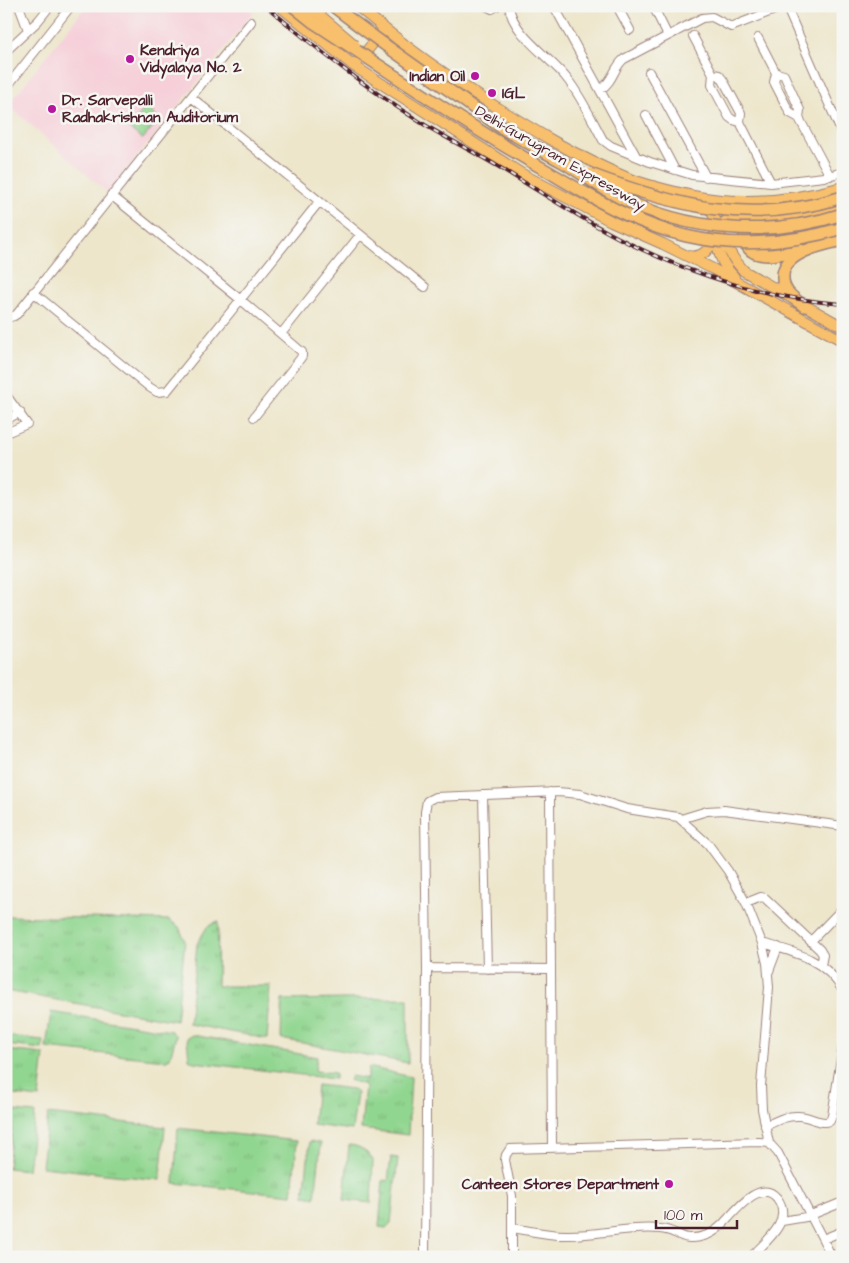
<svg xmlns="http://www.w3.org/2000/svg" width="849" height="1263" viewBox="0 0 849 1263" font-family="'Architects Daughter',sans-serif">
<defs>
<pattern id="grass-tufts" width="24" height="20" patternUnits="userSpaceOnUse" patternTransform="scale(1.25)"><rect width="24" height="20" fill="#91d690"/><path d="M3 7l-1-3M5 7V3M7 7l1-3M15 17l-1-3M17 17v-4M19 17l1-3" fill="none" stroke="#7fb77c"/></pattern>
</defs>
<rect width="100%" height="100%" fill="#f6f6f2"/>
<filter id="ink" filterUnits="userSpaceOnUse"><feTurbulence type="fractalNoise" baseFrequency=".02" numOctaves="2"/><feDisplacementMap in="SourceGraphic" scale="10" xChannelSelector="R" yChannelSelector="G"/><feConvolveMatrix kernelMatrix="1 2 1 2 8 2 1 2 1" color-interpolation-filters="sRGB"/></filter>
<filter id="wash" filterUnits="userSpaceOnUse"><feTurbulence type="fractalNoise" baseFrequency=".0096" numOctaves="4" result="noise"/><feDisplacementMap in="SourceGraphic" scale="20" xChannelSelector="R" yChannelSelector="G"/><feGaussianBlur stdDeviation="1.12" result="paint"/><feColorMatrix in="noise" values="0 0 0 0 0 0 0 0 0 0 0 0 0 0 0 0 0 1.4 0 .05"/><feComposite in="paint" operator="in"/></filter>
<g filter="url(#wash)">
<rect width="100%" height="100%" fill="#ede6cb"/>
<!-- built -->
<path fill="#f6cfd9" d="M86 6H245L253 13 108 193 8 105Z"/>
<!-- grass -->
<path fill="url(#grass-tufts)" stroke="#6e7a5e" d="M6 916 169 920 179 927 185 941 176 1021 6 991Z
M218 921 217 986H271L267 1039 189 1024 197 944 207 927Z
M408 998V1063L281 1039 282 1000Z
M51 1012 171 1031 176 1036 170 1058 166 1060 46 1048Z
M192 1035 317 1057 315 1071 335 1073V1079L194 1062 189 1059 187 1038Z
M6 1036 43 1040 42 1049 6 1045Z
M6 1050 44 1054 39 1098 6 1094Z
M369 1067 411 1077 408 1135 361 1129 365 1085 349 1080 351 1076 367 1079Z
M317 1085 353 1089 357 1093 352 1130 313 1125Z
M14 1111 35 1113 28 1170 8 1168Z
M48 1114 165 1127 160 1180 42 1167Z
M178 1128 297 1141 292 1195 174 1183Z
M310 1141 321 1143 315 1198 304 1196Z
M349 1145C361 1146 366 1151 373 1160L371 1203 344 1200Z
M391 1157 398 1158 391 1223 386 1228 379 1227 383 1180 388 1181Z"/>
<!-- pitch -->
<path fill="#91d690" stroke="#6e7a5e" d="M146 107 159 119 143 139 128 128Z"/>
</g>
<g filter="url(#ink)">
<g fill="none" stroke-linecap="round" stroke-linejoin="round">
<defs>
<path id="minor" d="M19 6 28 30
M486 6 492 9 497 6
M509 6C513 36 551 57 568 80 582 98 592 120 603 140L611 146 650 162 692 175 771 183 824 177 843 172
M554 6 636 156
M617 6 630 30
M653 6 668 36
M786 6 843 136
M693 36 713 74 712 85 729 117 733 120 740 122
M758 38 776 73 774 82 790 113 799 118
M6 51 38 21 50 6
M649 72 706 177
M776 73 784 75 800 110 799 118 830 176
M713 74 719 75 723 80 741 113 740 122 771 183
M6 88 71 6
M600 90C614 81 613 68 624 59L702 18 712 17 731 27 777 9
M191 97 425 287
M646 115 675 170
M111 195 241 300 302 352V356L300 359 254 417
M33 292 149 387 157 392 167 391 319 202
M6 318 14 316 17 314 251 22
M281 334 360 235
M6 395 27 424 6 433
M6 420 20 412
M550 792 552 1147
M483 795 487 969
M681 819 707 811 724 810 843 826
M746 903 761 897 765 898 820 950 823 955 821 965
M811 941 843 908
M762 943C794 952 826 959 843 991
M427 968 551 969
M769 971 778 947
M765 1126C776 1121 787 1115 799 1116 809 1116 821 1125 830 1121L832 1116 843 1045
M782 1221 806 1217 843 1202
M513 1228C531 1231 551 1236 569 1235 600 1235 630 1226 660 1229 678 1230 681 1243 704 1236 711 1234 718 1229 723 1224 734 1213 760 1177 777 1198 794 1221 766 1241 751 1257
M823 1239 843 1231
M425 1257 427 968 425 812 427 801 435 797 558 792 580 794 627 809 678 817 708 844 728 871 746 903 762 943 767 963 769 987 761 1086 762 1109 769 1143
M512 1257V1196L505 1160 506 1155 510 1149 759 1142 769 1143 778 1153 832 1257"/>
<path id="major" d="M280 6 354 66 522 174 611 221 663 244 713 269 843 341
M357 6C370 16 382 27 395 37 422 59 452 79 482 98 528 127 577 157 628 178 648 186 671 191 693 196 742 206 795 200 843 187
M354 66 385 29
M719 234 734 259 744 271 843 327
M688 256C706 260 716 241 716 225 716 217 711 210 706 204
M734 277C708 249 717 232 738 205"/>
<path id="highway" d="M753 222C747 227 744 232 745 239 749 264 784 253 801 250
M724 223 806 213 843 203
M804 306C793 298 782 291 783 276 783 252 825 244 843 240"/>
</defs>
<!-- minor casing -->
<use href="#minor" stroke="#9c827b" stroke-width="10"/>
<!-- major casing -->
<use href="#major" stroke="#9c827b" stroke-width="12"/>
<!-- highway casing -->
<use href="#highway" stroke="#9c827b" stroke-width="14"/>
<!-- minor -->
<use href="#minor" stroke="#fff" stroke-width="8"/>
<!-- major -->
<use href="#major" stroke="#f8bf6c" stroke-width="10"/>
<!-- highway -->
<use href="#highway" stroke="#f8bf6c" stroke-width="11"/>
<defs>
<path id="rail" d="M266 6C313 46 362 85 414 118 441 136 471 150 499 167 546 195 593 227 643 250 705 279 775 299 843 304"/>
</defs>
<!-- rail casing -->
<use href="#rail" stroke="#4a1f2b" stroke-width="4"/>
<!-- rail -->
<use href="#rail" stroke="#f6f6f2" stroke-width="2" stroke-dasharray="5.5" stroke-linecap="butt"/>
<defs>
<path id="major-bridge" d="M309 6 355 45"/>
<path id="highway-bridge" d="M293 6 313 22C391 73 468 126 549 172 593 198 635 224 686 236 738 248 792 243 843 228
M333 6C373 37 414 66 456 95 474 108 492 122 512 134 528 143 545 152 561 161 581 172 598 187 619 197 688 232 769 238 843 214
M590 174C677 207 751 226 843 197"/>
</defs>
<!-- major-bridge casing -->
<use href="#major-bridge" stroke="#9c827b" stroke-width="12" stroke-linecap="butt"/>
<!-- highway-bridge casing -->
<use href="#highway-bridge" stroke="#9c827b" stroke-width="14" stroke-linecap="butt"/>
<!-- major-bridge -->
<use href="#major-bridge" stroke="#f8bf6c" stroke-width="10"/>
<!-- highway-bridge -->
<use href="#highway-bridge" stroke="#f8bf6c" stroke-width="11"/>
</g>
</g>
<!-- markers -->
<g fill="#b5179e" stroke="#f6f6f2" stroke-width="2">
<circle cx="130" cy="59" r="5"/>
<circle cx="475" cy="76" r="5"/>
<circle cx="492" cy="93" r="5"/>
<circle cx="52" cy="109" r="5"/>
<circle cx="669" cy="1184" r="5"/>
</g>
<g text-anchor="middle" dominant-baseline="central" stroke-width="5" stroke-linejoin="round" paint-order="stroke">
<!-- poi labels -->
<g font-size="15" font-weight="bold" fill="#4a1f2b" stroke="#f6f6f2" text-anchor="start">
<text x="140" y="50">Kendriya<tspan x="140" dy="17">Vidyalaya No. 2</tspan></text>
<text x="465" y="76" text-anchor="end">Indian Oil</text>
<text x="502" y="93">IGL</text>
<text x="62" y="100">Dr. Sarvepalli<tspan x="62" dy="17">Radhakrishnan Auditorium</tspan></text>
<text x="659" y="1184" text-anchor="end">Canteen Stores Department</text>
</g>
<!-- street labels -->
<g font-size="15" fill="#4a1f2b" stroke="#f6f6f2">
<text transform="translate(560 158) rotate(30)">Delhi-Gurugram Expressway</text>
</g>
</g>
<!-- margin -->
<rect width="849" height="1263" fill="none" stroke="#f6f6f2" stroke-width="25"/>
<!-- scale -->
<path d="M656 1220v8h81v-8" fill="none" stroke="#4a1f2b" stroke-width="2.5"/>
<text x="664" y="1220" font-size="15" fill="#4a1f2b" stroke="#f6f6f2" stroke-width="4" paint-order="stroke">100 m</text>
</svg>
